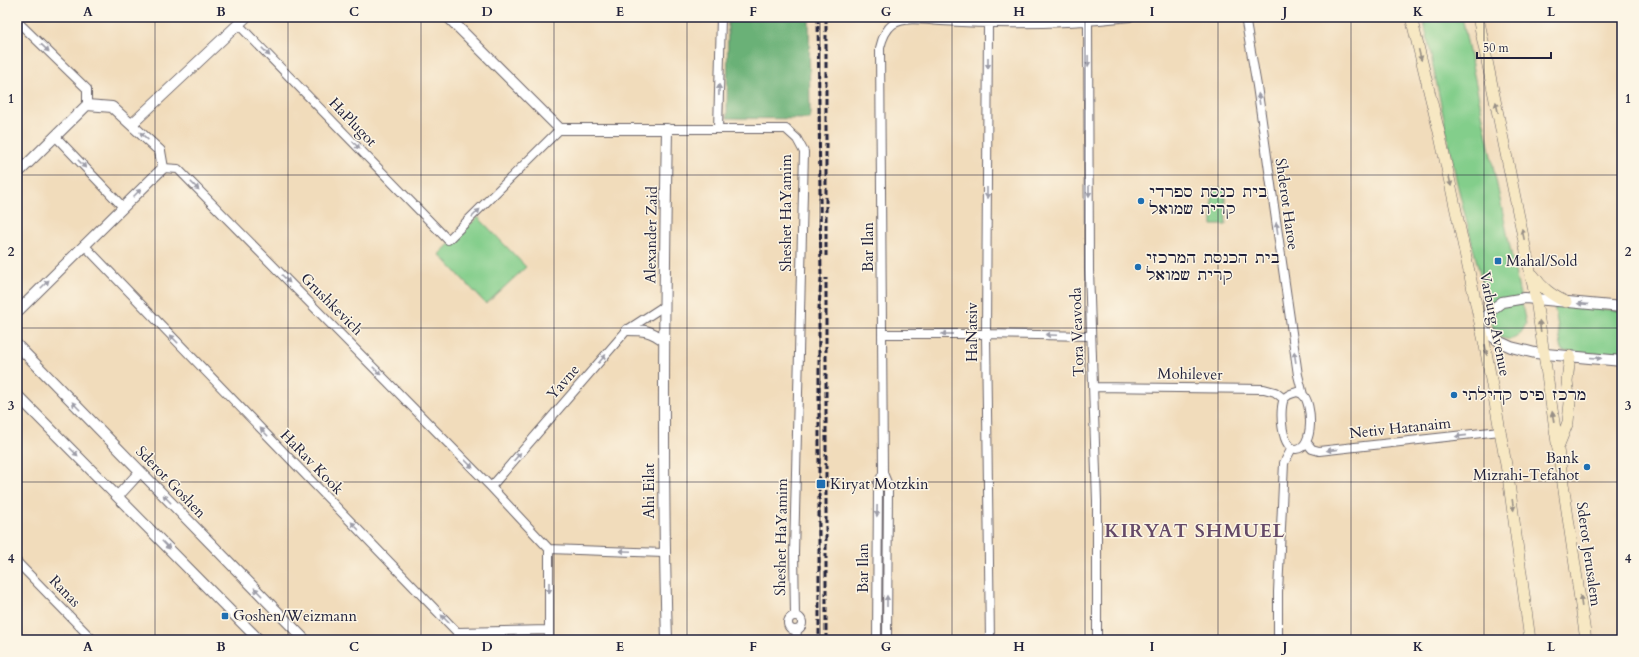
<svg xmlns="http://www.w3.org/2000/svg" width="1639" height="657" viewBox="0 0 1639 657" font-family="Cardo,'Frank Ruhl Libre',serif">
<rect width="100%" height="100%" fill="#fcf5e5"/>
<filter id="ink" filterUnits="userSpaceOnUse"><feTurbulence type="fractalNoise" baseFrequency=".025" numOctaves="2"/><feDisplacementMap in="SourceGraphic" scale="8" xChannelSelector="R" yChannelSelector="G"/><feConvolveMatrix kernelMatrix="1 2 1 2 8 2 1 2 1" color-interpolation-filters="sRGB"/></filter>
<filter id="wash" filterUnits="userSpaceOnUse"><feTurbulence type="fractalNoise" baseFrequency=".012" numOctaves="4" result="noise"/><feDisplacementMap in="SourceGraphic" scale="16" xChannelSelector="R" yChannelSelector="G"/><feGaussianBlur stdDeviation="0.9" result="paint"/><feColorMatrix in="noise" values="0 0 0 0 0 0 0 0 0 0 0 0 0 0 0 0 0 1.4 0 .05"/><feComposite in="paint" operator="in"/></filter>
<g filter="url(#wash)">
<rect width="100%" height="100%" fill="#f1dcbb"/>
<!-- green -->
<path fill="#83ce8b" stroke="#527863" d="M1423 17H1462L1526 324C1518 340 1511 343 1495 335L1457 183Z
M1212 188H1225L1226 225H1212Z
M478 217 526 267 486 304 439 254Z
M1554 304 1622 311V356L1562 351Z"/>
<!-- forest -->
<path fill="#6ab177" stroke="#466a59" d="M728 17H809L810 119 727 118Z"/>
</g>
<g filter="url(#ink)">
<g fill="none" stroke-linecap="round" stroke-linejoin="round">
<defs>
<path id="minor" d="M1245 17 1257 86 1298 375 1303 395
M17 21 87 89V105
M1088 22 1089 270 1097 501V640
M238 24 448 240 560 129
M988 24 986 334 990 640
M667 129H786L797 139 804 152 794 553 795 616
M718 129 721 17
M55 136 123 207
M163 168 178 169 491 487 549 549
M84 245 457 632 549 630
M883 334H986L1090 336
M1093 387 1264 389 1275 392 1284 399
M1297 392C1299 393 1301 393 1303 395 1312 402 1315 448 1296 449 1281 449 1279 409 1284 399 1287 394 1293 393 1297 392Z
M1307 443 1312 449 1319 451 1500 431
M491 487 627 330 664 306
M549 549 664 553
M17 562 93 640
M788 623a7 7 0 1 1 14 0a7 7 0 1 1-14 0Z
M549 640V549
M796 640 797 630
M877 640 878 484 883 473
M887 640 888 485 883 473 880 48C882 39 885 30 893 24 906 16 926 20 941 21 1004 25 1067 24 1130 17
M1278 640V592L1284 463 1292 448"/>
<path id="tertiary" d="M448 17 560 129H667C664 299 662 470 667 640
M132 124 246 17
M17 174 87 105 112 107 160 151 163 168 17 312
M1622 307 1525 298 1502 302 1494 308 1485 318 1481 328 1500 342 1511 347 1535 353 1622 361
M627 330C643 330 651 330 664 341
M17 345 305 640
M17 395 259 640
M118 496 140 472"/>
<path id="secondary" d="M1411 17 1440 136 1485 346 1508 476 1530 640
M1478 17 1536 300 1586 640
M1533 275C1542 288 1551 295 1566 302
M1558 447 1568 422 1569 412 1570 403 1567 381 1570 356"/>
</defs>
<!-- minor casing -->
<use href="#minor" stroke="#6a6368" stroke-width="10"/>
<!-- tertiary casing -->
<use href="#tertiary" stroke="#6a6368" stroke-width="12"/>
<!-- secondary casing -->
<use href="#secondary" stroke="#6a6368" stroke-width="12"/>
<!-- minor -->
<use href="#minor" stroke="#fff" stroke-width="8"/>
<!-- tertiary -->
<use href="#tertiary" stroke="#fff" stroke-width="10"/>
<!-- secondary -->
<use href="#secondary" stroke="#f7e8c3" stroke-width="11"/>
<!-- rail -->
<path stroke="#22223b" stroke-width="3" stroke-dasharray="6 3" stroke-linecap="butt" d="M818 17 821 279 819 308V640
M826 17V256
M826 640V278"/>
</g>
<!-- one-way arrows -->
<defs><path id="oneway-solid" d="M-6-.8H1V-3.2L6.5 0L1 3.2V.8H-6Z"/></defs>
<g fill="#9c9ca7">
<use href="#oneway-solid" transform="translate(45 48) rotate(44)"/>
<use href="#oneway-solid" transform="translate(266 52) rotate(46)"/>
<use href="#oneway-solid" transform="translate(1088 61) rotate(90)"/>
<use href="#oneway-solid" transform="translate(988 63) rotate(90)"/>
<use href="#oneway-solid" transform="translate(719 90) rotate(-89)"/>
<use href="#oneway-solid" transform="translate(1259 99) rotate(-98)"/>
<use href="#oneway-solid" transform="translate(144 136) rotate(-137)"/>
<use href="#oneway-solid" transform="translate(356 145) rotate(46)"/>
<use href="#oneway-solid" transform="translate(82 164) rotate(46)"/>
<use href="#oneway-solid" transform="translate(195 186) rotate(45)"/>
<use href="#oneway-solid" transform="translate(1089 191) rotate(90)"/>
<use href="#oneway-solid" transform="translate(137 193) rotate(-45)"/>
<use href="#oneway-solid" transform="translate(987 193) rotate(90)"/>
<use href="#oneway-solid" transform="translate(476 213) rotate(-45)"/>
<use href="#oneway-solid" transform="translate(1277 228) rotate(-98)"/>
<use href="#oneway-solid" transform="translate(286 279) rotate(45)"/>
<use href="#oneway-solid" transform="translate(45 284) rotate(-45)"/>
<use href="#oneway-solid" transform="translate(1583 304) rotate(-175)"/>
<use href="#oneway-solid" transform="translate(947 334) rotate(180)"/>
<use href="#oneway-solid" transform="translate(1051 335) rotate(-178)"/>
<use href="#oneway-solid" transform="translate(174 339) rotate(-134)"/>
<use href="#oneway-solid" transform="translate(1295 357) rotate(-98)"/>
<use href="#oneway-solid" transform="translate(1596 358) rotate(5)"/>
<use href="#oneway-solid" transform="translate(602 359) rotate(-49)"/>
<use href="#oneway-solid" transform="translate(377 371) rotate(45)"/>
<use href="#oneway-solid" transform="translate(76 406) rotate(-134)"/>
<use href="#oneway-solid" transform="translate(264 432) rotate(-134)"/>
<use href="#oneway-solid" transform="translate(1461 436) rotate(174)"/>
<use href="#oneway-solid" transform="translate(1332 450) rotate(174)"/>
<use href="#oneway-solid" transform="translate(74 452) rotate(45)"/>
<use href="#oneway-solid" transform="translate(517 457) rotate(-49)"/>
<use href="#oneway-solid" transform="translate(469 464) rotate(45)"/>
<use href="#oneway-solid" transform="translate(167 499) rotate(-134)"/>
<use href="#oneway-solid" transform="translate(877 511) rotate(91)"/>
<use href="#oneway-solid" transform="translate(355 526) rotate(-134)"/>
<use href="#oneway-solid" transform="translate(166 545) rotate(46)"/>
<use href="#oneway-solid" transform="translate(625 551) rotate(-178)"/>
<use href="#oneway-solid" transform="translate(549 588) rotate(90)"/>
<use href="#oneway-solid" transform="translate(258 592) rotate(-134)"/>
<use href="#oneway-solid" transform="translate(887 601) rotate(-90)"/>
<use href="#oneway-solid" transform="translate(445 619) rotate(-134)"/>
</g>
<g fill="#978f86">
<use href="#oneway-solid" transform="translate(1420 55) rotate(76)"/>
<use href="#oneway-solid" transform="translate(1497 107) rotate(-102)"/>
<use href="#oneway-solid" transform="translate(1450 181) rotate(78)"/>
<use href="#oneway-solid" transform="translate(1523 234) rotate(-102)"/>
<use href="#oneway-solid" transform="translate(1540 326) rotate(-98)"/>
<use href="#oneway-solid" transform="translate(1486 350) rotate(80)"/>
<use href="#oneway-solid" transform="translate(1553 417) rotate(-99)"/>
<use href="#oneway-solid" transform="translate(1513 505) rotate(82)"/>
<use href="#oneway-solid" transform="translate(1581 601) rotate(-98)"/>
</g>
</g>
<!-- grid -->
<path fill="none" stroke="#22223b" stroke-width="1" stroke-opacity="0.55" d="M155 17V640M288 17V640M421 17V640M554 17V640M687 17V640M820 17V640M952 17V640M1085 17V640M1218 17V640M1351 17V640M1484 17V640M17 175H1622M17 328H1622M17 482H1622"/>
<!-- markers -->
<g fill="#1f6fb2" stroke="#fcf5e5" stroke-width="1.5">
<circle cx="1141" cy="201" r="4"/>
<rect x="1494" y="257" width="8" height="8" rx="2"/>
<circle cx="1138" cy="267" r="4"/>
<circle cx="1454" cy="395" r="4"/>
<circle cx="1587" cy="467" r="4"/>
<rect x="816" y="479" width="10" height="10" rx="2"/>
<rect x="221" y="612" width="8" height="8" rx="2"/>
</g>
<g text-anchor="middle" dominant-baseline="central" stroke-width="3" stroke-linejoin="round" paint-order="stroke">
<!-- street labels -->
<g font-size="15" fill="#22223b" stroke="#fcf5e5">
<text transform="translate(353 122) rotate(46)">HaPlugot</text>
<text transform="translate(1287 204) rotate(82)">Shderot Haroe</text>
<text transform="translate(786 213) rotate(-90)">Sheshet HaYamim</text>
<text transform="translate(651 235) rotate(-89)">Alexander Zaid</text>
<text transform="translate(868 247) rotate(-90)">Bar Ilan</text>
<text transform="translate(332 304) rotate(45)">Grushkevich</text>
<text transform="translate(1495 324) rotate(79)">Varburg Avenue</text>
<text transform="translate(972 332) rotate(-90)">HaNatsiv</text>
<text transform="translate(1077 332) rotate(-92)">Tora Veavoda</text>
<text transform="translate(1190 374) rotate(1)">Mohilever</text>
<text transform="translate(563 382) rotate(-49)">Yavne</text>
<text transform="translate(1400 428) rotate(-6)">Netiv Hatanaim</text>
<text transform="translate(312 462) rotate(46)">HaRav Kook</text>
<text transform="translate(171 482) rotate(46)">Sderot Goshen</text>
<text transform="translate(649 491) rotate(-90)">Ahi Eilat</text>
<text transform="translate(781 537) rotate(-89)">Sheshet HaYamim</text>
<text transform="translate(1589 554) rotate(82)">Sderot Jerusalem</text>
<text transform="translate(863 568) rotate(-90)">Bar Ilan</text>
<text transform="translate(65 591) rotate(46)">Ranas</text>
</g>
<!-- poi labels -->
<g font-size="15" fill="#22223b" stroke="#fcf5e5" text-anchor="start">
<text x="1149" y="192">בית כנסת ספרדי<tspan x="1149" dy="17">קרית שמואל</tspan></text>
<text x="1146" y="258">בית הכנסת המרכזי<tspan x="1146" dy="17">קרית שמואל</tspan></text>
<text x="1506" y="261">Mahal/Sold</text>
<text x="1462" y="395">מרכז פיס קהילתי</text>
<text x="1579" y="458" text-anchor="end">Bank<tspan x="1579" dy="17">Mizrahi-Tefahot</tspan></text>
<text x="830" y="484">Kiryat Motzkin</text>
<text x="233" y="616">Goshen/Weizmann</text>
</g>
<!-- district labels -->
<g font-size="19" font-weight="bold" letter-spacing="1" fill="#654a68" stroke="#fcf5e5">
<text x="1195" y="531">KIRYAT SHMUEL</text>
</g>
</g>
<!-- margin -->
<rect width="1639" height="657" fill="none" stroke="#fcf5e5" stroke-width="44"/>
<!-- scale -->
<path d="M1477 52v6h74v-6" fill="none" stroke="#22223b" stroke-width="2"/>
<text x="1483" y="52" font-size="12" fill="#22223b" stroke="#fcf5e5" stroke-width="3" paint-order="stroke">50 m</text>
<rect x="22" y="22" width="1595" height="613" fill="none" stroke="#22223b" stroke-width="1.5"/>
<g font-size="13" text-anchor="middle" font-weight="bold" fill="#22223b">
<text x="88" y="16">A</text>
<text x="221" y="16">B</text>
<text x="354" y="16">C</text>
<text x="487" y="16">D</text>
<text x="620" y="16">E</text>
<text x="753" y="16">F</text>
<text x="886" y="16">G</text>
<text x="1019" y="16">H</text>
<text x="1152" y="16">I</text>
<text x="1285" y="16">J</text>
<text x="1418" y="16">K</text>
<text x="1551" y="16">L</text>
<text x="11" y="103">1</text>
<text x="1628" y="103">1</text>
<text x="11" y="256">2</text>
<text x="1628" y="256">2</text>
<text x="11" y="410">3</text>
<text x="1628" y="410">3</text>
<text x="11" y="563">4</text>
<text x="1628" y="563">4</text>
<text x="88" y="651">A</text>
<text x="221" y="651">B</text>
<text x="354" y="651">C</text>
<text x="487" y="651">D</text>
<text x="620" y="651">E</text>
<text x="753" y="651">F</text>
<text x="886" y="651">G</text>
<text x="1019" y="651">H</text>
<text x="1152" y="651">I</text>
<text x="1285" y="651">J</text>
<text x="1418" y="651">K</text>
<text x="1551" y="651">L</text>
</g>
</svg>
